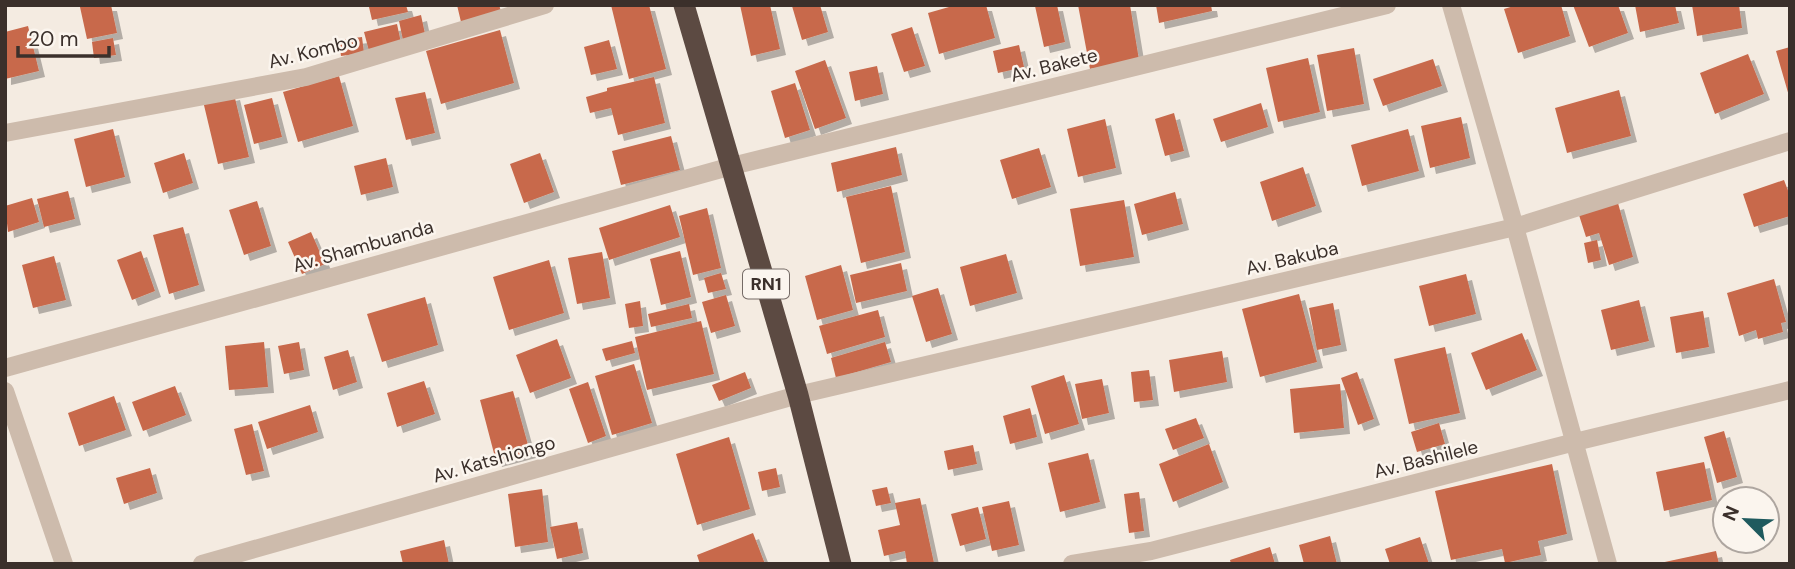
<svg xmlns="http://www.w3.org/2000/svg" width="1795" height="569" viewBox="0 0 1795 569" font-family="'DM Sans',sans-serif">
<defs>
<filter id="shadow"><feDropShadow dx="6" dy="6" stdDeviation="0" flood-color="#0004"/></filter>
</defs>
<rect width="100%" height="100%" fill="#f4ebe1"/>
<!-- building -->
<path fill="#c8694b" filter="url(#shadow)" d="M89 5H111L117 33 87 39 80 7Z
M376 5H406L408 12 372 20 369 7Z
M457 5H499L501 11 461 22Z
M611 5H649L666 69 629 79Z
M740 5H770L780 49 751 56Z
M820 5 828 32 802 40 792 6Z
M956 5H986L995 38 939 54 928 13Z
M1057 5 1065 42 1044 47 1035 6Z
M1078 5H1130L1139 60 1090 69Z
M1156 5H1211L1212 11 1159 23Z
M1517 5H1561L1570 36 1518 53 1504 9Z
M1573 5H1618L1628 33 1589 47Z
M1635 5H1675L1679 23 1640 32Z
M1692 5H1739L1742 28 1697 36Z
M421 15 425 34 403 40 399 21Z
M397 24 401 43 369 51 364 32Z
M28 26 39 71 5 79V32Z
M912 27 925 66 904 72 891 34Z
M500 30 514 83 441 104 426 51Z
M362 37 364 53 341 56 339 40Z
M113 38 116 55 94 58 92 42Z
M609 40 617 69 591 75 584 47Z
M1019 45 1024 67 998 73 993 51Z
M1790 47V96H1789L1776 51Z
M1354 48 1364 104 1327 111 1317 55Z
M1748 54 1764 94 1715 114 1700 73Z
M1308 58 1320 112 1278 122 1266 68Z
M1433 59 1442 86 1383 106 1373 79Z
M825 60 846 118 815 129 795 71Z
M877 66 883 94 855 101 849 72Z
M339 76 353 126 298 142 283 92Z
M654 77 665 123 618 135 611 108 590 113 586 97 607 91V88Z
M795 83 810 130 785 138 771 91Z
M1619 90 1631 136 1567 153 1555 108Z
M425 92 435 133 406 140 395 98Z
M234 94 249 157 218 164 203 101Z
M272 98 282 137 254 144 244 105Z
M1261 103 1268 127 1221 142 1213 119Z
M1174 113 1184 151 1165 156 1155 119Z
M1461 117 1470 158 1430 168 1421 126Z
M1105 119 1116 168 1078 177 1067 129Z
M113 129 125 177 86 187 74 139Z
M1408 129 1419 171 1362 186 1351 145Z
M671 136 680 170 621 185 612 151Z
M896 147 902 175 837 192 831 163Z
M1039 148 1051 187 1012 199 1000 160Z
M184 153 193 183 163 193 154 163Z
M540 153 554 192 524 203 510 164Z
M386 158 393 187 361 195 354 166Z
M1303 167 1316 206 1272 221 1260 182Z
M1784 180 1790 196V216L1754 227 1743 194Z
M891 186 905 252 861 263 846 197Z
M68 191 75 219 44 227 37 199Z
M1175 192 1183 224 1142 235 1134 204Z
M32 198 39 222 8 232 5 206Z
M1124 200 1134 257 1080 266 1070 209Z
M257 201 271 246 244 255 229 210Z
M1618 203 1633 257 1609 265 1599 233 1586 237 1579 215Z
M670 205 680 237 609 260 599 228Z
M707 208 721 268 693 275 679 216Z
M183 227 199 285 169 294 153 235Z
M311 232 325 264 302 274 288 242Z
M1597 240 1601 260 1588 263 1584 243Z
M141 251 155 291 132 300 117 260Z
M680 251 691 297 661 305 650 259Z
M602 252 610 298 577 304 568 258Z
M1006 254 1017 293 970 306 960 267Z
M54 256 66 300 33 308 22 265Z
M549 260 564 313 509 330 493 277Z
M901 263 907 291 856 303 850 275Z
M841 265 853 310 817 320 805 276Z
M721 273 726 289 708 293 704 278Z
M1466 274 1476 314 1429 326 1419 286Z
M1774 279 1786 322 1781 323 1783 332 1758 339 1756 330 1739 336 1727 293Z
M938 288 952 334 926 342 912 296Z
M1299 294 1317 362 1260 377 1242 309Z
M726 295 735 326 711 333 702 302Z
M425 297 438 345 382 362 367 314Z
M1639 300 1649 341 1611 350 1601 310Z
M640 301 643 326 629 328 625 304Z
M1333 303 1341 345 1317 350 1309 308Z
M689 304 692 318 651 327 648 314Z
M878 310 885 337 827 354 819 326Z
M1703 311 1709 347 1676 353 1670 317Z
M701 321 714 374 647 390 635 337Z
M1522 333 1537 370 1486 390 1471 353Z
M557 339 571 378 530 393 516 355Z
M632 341 635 353 606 361 602 349Z
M264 342 268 387 229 390 225 346Z
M299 342 304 370 284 374 278 346Z
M885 342 891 362 836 378 831 358Z
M1445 347 1460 413 1409 424 1394 359Z
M348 350 357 382 333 390 324 357Z
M1222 351 1227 382 1174 392 1169 360Z
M634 364 652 423 612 435 595 376Z
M1149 370 1153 400 1134 402 1131 372Z
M745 372 751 388 719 401 712 385Z
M1357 372 1374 419 1358 425 1341 378Z
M1064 375 1079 424 1045 434 1031 386Z
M1102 379 1109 413 1082 419 1075 384Z
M424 381 435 414 397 427 387 393Z
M588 382 606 436 588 443 569 389Z
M1340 384 1344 428 1294 433 1290 389Z
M175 386 186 415 143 431 132 402Z
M513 391 530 452 496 461 480 400Z
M114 396 126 430 79 446 68 413Z
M310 405 318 432 267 449 258 422Z
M1030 408 1037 437 1010 444 1003 416Z
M1196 418 1204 438 1173 450 1165 429Z
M1439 423 1445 444 1417 452 1411 432Z
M252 424 264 471 246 475 234 429Z
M1724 431 1737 477 1717 483 1704 437Z
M729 437 750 509 697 525 676 454Z
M1209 444 1223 482 1173 502 1159 464Z
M973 445 977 464 948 470 944 451Z
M1088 453 1100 502 1060 512 1048 463Z
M1704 462 1712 500 1664 511 1656 472Z
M1552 464 1567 534 1538 541 1541 555 1505 563 1502 549 1451 560 1435 491Z
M150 468 157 493 124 504 116 478Z
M776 468 780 487 762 491 758 472Z
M887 487 891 503 876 506 872 490Z
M542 489 548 542 515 547 508 494Z
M1139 492 1144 531 1129 533 1124 494Z
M920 498 934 563 907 564 905 551 884 556 878 530 900 525 895 503Z
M1009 501 1019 545 992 551 982 507Z
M978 507 986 539 960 546 951 514Z
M577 522 583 553 557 559 550 527Z
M753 533 765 564H700L697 555Z
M1330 536 1337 564H1304L1299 545Z
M1420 537 1429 564H1390L1385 549Z
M444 540 449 564H403L400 551Z
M1270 547 1275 564H1231L1230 560Z
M1716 551 1719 564H1660V563Z"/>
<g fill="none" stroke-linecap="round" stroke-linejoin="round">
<!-- street -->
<path stroke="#cdbbac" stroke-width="18" d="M1451 5 1515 227 1608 564
M5 133 306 77 545 5
M5 368 732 166 1387 5
M5 391 64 564
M202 564 798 395 1515 227 1790 141
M1072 564 1151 551 1575 442 1790 390"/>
<!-- highway -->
<path stroke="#5c4a42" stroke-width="21" d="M684 5 798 395 841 564"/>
</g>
<g text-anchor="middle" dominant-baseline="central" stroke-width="5" stroke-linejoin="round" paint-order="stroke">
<!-- shield labels -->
<rect fill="#fbf5ee" stroke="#756b66" stroke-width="2" x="743" y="269.5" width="46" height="29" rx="5"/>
<g font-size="18" font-weight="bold" fill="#3b302b">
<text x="766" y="284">RN1</text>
</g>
<!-- street labels -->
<g font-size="19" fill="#3b302b" stroke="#fbf5ee">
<text transform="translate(313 51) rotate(-14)">Av. Kombo</text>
<text transform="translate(1054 65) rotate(-14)">Av. Bakete</text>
<text transform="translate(363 246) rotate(-16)">Av. Shambuanda</text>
<text transform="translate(1292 258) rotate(-13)">Av. Bakuba</text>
<text transform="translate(494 459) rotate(-16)">Av. Katshiongo</text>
<text transform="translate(1426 459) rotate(-14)">Av. Bashilele</text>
</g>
</g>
<!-- border -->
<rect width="1795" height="569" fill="none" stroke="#3b302b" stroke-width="14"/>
<!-- north arrow -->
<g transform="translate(1746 520) rotate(294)"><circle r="33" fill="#fbf5ee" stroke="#aea6a0" stroke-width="2"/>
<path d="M0-5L12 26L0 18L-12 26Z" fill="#1f5a5e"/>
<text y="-10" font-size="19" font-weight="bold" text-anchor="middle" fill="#3b302b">N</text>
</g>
<!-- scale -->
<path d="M18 46v10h91v-10" fill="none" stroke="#3b302b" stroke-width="3.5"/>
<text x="28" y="46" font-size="21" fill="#3b302b" stroke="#fbf5ee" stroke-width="5" paint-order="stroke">20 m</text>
</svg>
